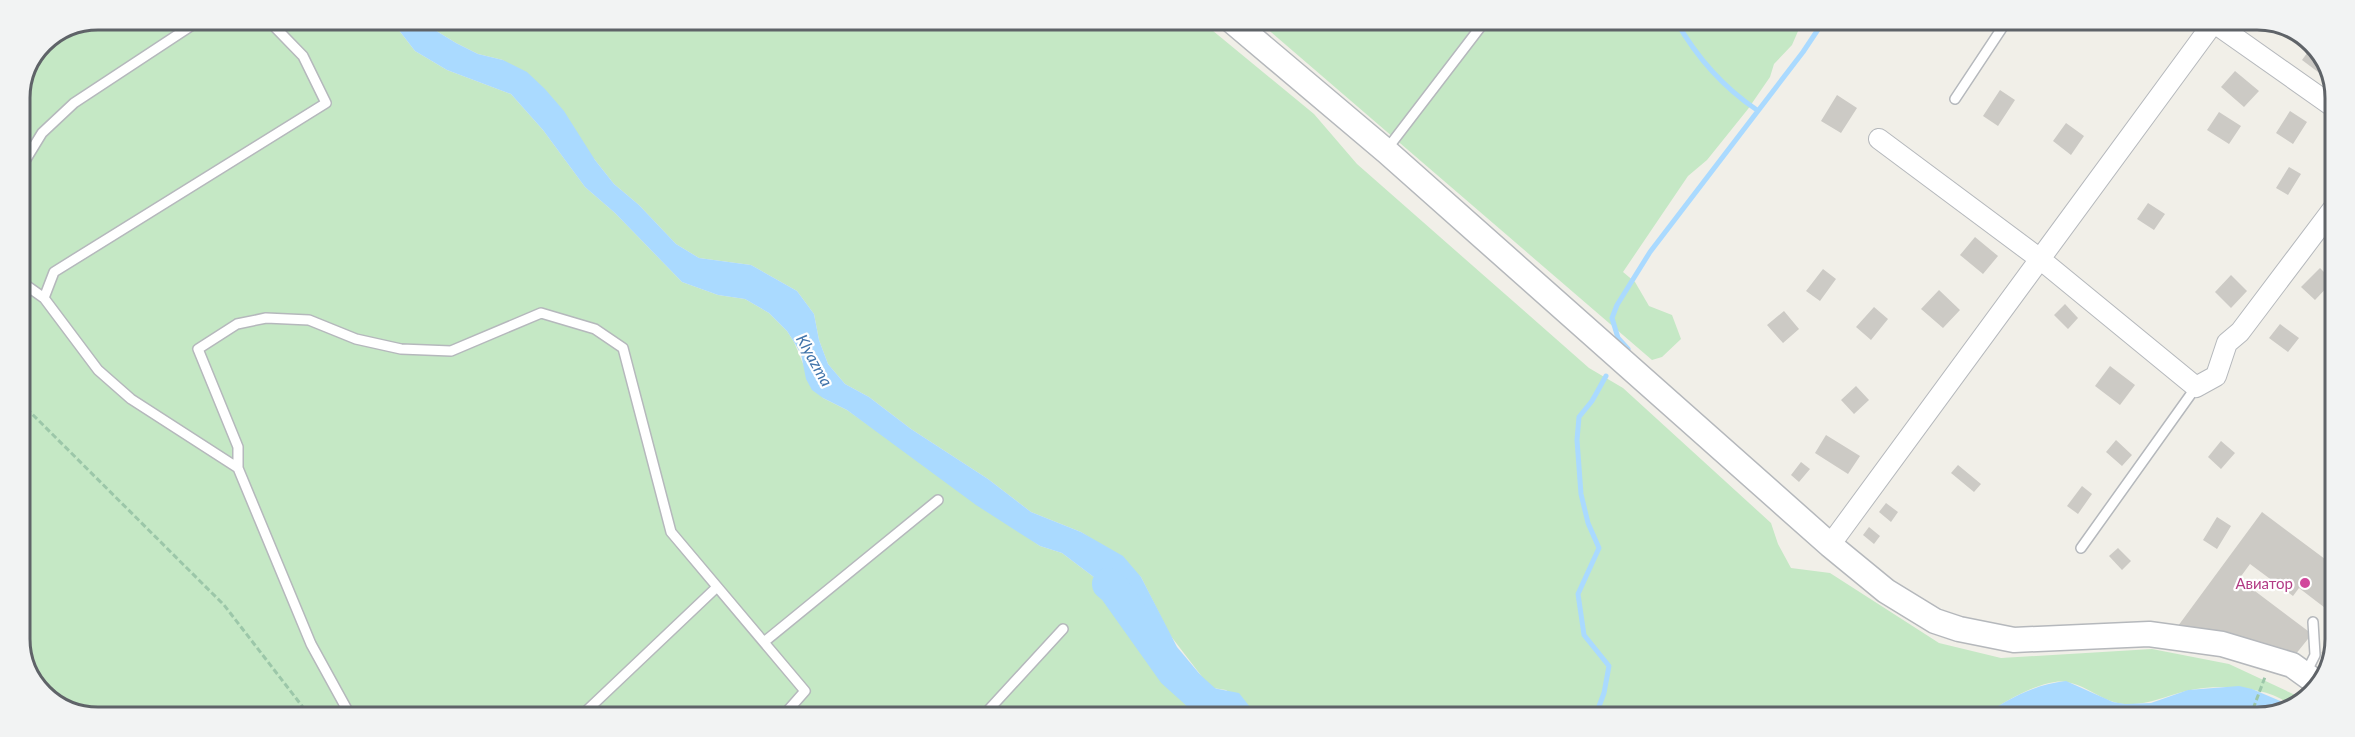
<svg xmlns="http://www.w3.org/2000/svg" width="2355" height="737" viewBox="0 0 2355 737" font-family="Lato,sans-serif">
<rect width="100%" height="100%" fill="#f1efe8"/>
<!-- green -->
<path fill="#c5e8c5" d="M98 20H391L415 51 447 70 511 94 543 130 585 187 615 213 682 282 718 295 745 299 769 313 787 331 794 342 804 366 823 398 847 410 1040 546 1062 553 1103 584 1138 620 1145 632 1152 656 1158 668 1194 716 77 715 36 687 20 645V97L43 42Z
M425 20 1201 21 1314 114 1357 164 1589 368 1623 388 1771 523 1778 544 1791 568 1830 573 1939 643 2001 658 2152 649 2229 664 2306 700 2292 706C2266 685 2217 684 2186 691 2165 696 2147 706 2124 704 2099 702 2080 678 2055 682 2029 686 2003 703 1981 717L1257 716 1226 690 1213 688 1203 678 1170 635 1141 577 1100 544 1081 532 1031 512 988 479 911 429 869 397 845 384 828 364 819 340 814 314 797 291 751 265 699 258 676 244 639 205 614 184 595 160 503 60 478 54 456 43 430 27Z
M1258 21 1802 22 1792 45 1774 64 1770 77 1748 109 1707 160 1688 176 1623 272 1635 282 1649 306 1672 315 1681 339 1662 357 1652 360Z"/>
<!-- water -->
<path fill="#aadaff" d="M391 20H425L430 27 456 43 478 54 503 60 527 72 545 89 564 111 595 160 614 184 639 205 676 244 699 258 751 265 797 291 814 314 819 340 828 364 845 384 869 397 911 429 988 479 1031 512 1081 532 1123 556 1141 577 1177 647 1203 678 1213 688 1239 693 1257 716H1194L1158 668 1152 656 1145 632 1138 620 1103 584 1062 553 1040 546 976 505 847 410 823 398 812 390 806 379 801 354 794 342 787 331 769 313 745 299 718 295 682 282 615 213 585 187 543 130 511 94 447 70 415 51Z
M2066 681 2113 702 2125 704 2151 703 2188 690 2239 686 2252 689 2292 706 2258 717 2244 713 2218 712 2205 713 2195 717H2069L2065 712 2040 709 2022 717H1981C2006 700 2035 684 2066 681Z"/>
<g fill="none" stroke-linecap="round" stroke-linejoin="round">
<!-- stream -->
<path stroke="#aadaff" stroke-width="5" d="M1676 21C1696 56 1724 88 1757 110
M1628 349 1618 338 1612 318 1617 305 1650 252 1803 52 1823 22
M1595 717 1604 693 1609 666 1584 635 1578 594 1599 548 1588 523 1581 494 1577 440 1579 417 1592 401 1606 376"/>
<!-- river -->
<path stroke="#aadaff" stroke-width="32" d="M1108 584 1114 589 1173 672 1222 716"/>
</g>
<!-- building -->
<path fill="#cccac5" d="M2313 45 2319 50 2326 69 2322 75 2302 60Z
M2235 71 2259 91 2244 107 2221 87Z
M2000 90 2015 100 1998 126 1983 116Z
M1837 95 1857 108 1841 133 1821 121Z
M2290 111 2307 122 2293 144 2276 133Z
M2219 112 2241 126 2229 144 2207 130Z
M2066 123 2084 136 2071 155 2053 141Z
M2289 167 2301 174 2288 195 2276 188Z
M2148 203 2165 214 2154 230 2137 219Z
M1975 237 1998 256 1983 274 1960 255Z
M2320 268 2333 281 2315 300 2301 287Z
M1823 269 1836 279 1820 301 1806 291Z
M2231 275 2247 291 2231 308 2215 292Z
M1939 290 1960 310 1943 328 1921 309Z
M2065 304 2078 318 2068 329 2054 315Z
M1874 307 1888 319 1871 340 1856 327Z
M1784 311 1799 329 1783 343 1767 325Z
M2280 324 2299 338 2288 352 2269 338Z
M2110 366 2135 385 2120 405 2095 386Z
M1856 386 1869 400 1854 414 1841 400Z
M1826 435 1860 456 1848 474 1815 453Z
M2116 440 2132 455 2122 466 2106 452Z
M2221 441 2235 453 2221 469 2208 457Z
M1801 462 1810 469 1799 482 1791 475Z
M1958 465 1981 484 1974 492 1951 473Z
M2082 486 2092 494 2078 514 2067 506Z
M1886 503 1898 512 1891 522 1879 512Z
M2262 512 2333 565V614L2299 588 2293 596 2250 564 2239 579 2312 634 2295 655 2237 635 2178 626Z
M2217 517 2231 526 2217 549 2203 540Z
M1869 527 1880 536 1874 544 1863 535Z
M2118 548 2131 561 2122 570 2109 556Z
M2333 638V660L2332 661 2321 653Z"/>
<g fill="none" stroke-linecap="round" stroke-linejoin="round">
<defs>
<path id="service" d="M268 20 303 56 326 103 54 272 44 298 98 370 131 399 238 468 311 644 350 715
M1955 99 2006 22
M1387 149 1485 21
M20 169 42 133 74 103 200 20
M20 281 44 298
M238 468V447L198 349 237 324 266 318 309 320 356 339 401 349 451 351 541 313 595 329 623 348 671 532 805 691 783 716
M2081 548 2196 387
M764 642 938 500
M2306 673 2315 655 2313 622
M582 715 717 587
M983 716 1063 629"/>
<path id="minor" d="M2213 22 2335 108
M1879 139 2040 259 2196 387 2216 376 2227 343 2240 332 2335 206
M1830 545 2214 22"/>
<path id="tertiary" d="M1232 21 1386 151 1830 545 1886 591 1935 621 1959 629 2014 640 2149 634 2222 644 2292 665 2317 683"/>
</defs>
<!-- service casing -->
<use href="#service" stroke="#b5b8bc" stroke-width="12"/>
<!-- minor casing -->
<use href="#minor" stroke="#b5b8bc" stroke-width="22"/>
<!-- tertiary casing -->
<use href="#tertiary" stroke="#b5b8bc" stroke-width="27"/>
<!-- path -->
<path stroke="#9cc7a9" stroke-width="3" stroke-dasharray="6 3" stroke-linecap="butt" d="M20 402 224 605 309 715
M2250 717 2265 677"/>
<!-- service -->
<use href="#service" stroke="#fff" stroke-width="9"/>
<!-- minor -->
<use href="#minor" stroke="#fff" stroke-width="20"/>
<!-- tertiary -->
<use href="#tertiary" stroke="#fff" stroke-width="24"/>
</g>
<!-- markers -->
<circle fill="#d1479c" stroke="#fff" stroke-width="2" cx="2305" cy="583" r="6"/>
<g text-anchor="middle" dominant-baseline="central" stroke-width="4.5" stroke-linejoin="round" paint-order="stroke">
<!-- hotel labels -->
<g font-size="15" fill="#b23c85" stroke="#fff" text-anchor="end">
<text x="2293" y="583">Авиатор</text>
</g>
<!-- water labels -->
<g font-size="16" font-style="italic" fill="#4174aa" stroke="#fff">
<text transform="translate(815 360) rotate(61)">Klyazma</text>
</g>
</g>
<!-- crop -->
<path d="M0 0H2355V737H0ZM98 30H2257A68 68 0 0 1 2325 98V639A68 68 0 0 1 2257 707H98A68 68 0 0 1 30 639V98A68 68 0 0 1 98 30Z" fill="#f2f3f3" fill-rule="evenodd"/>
<path fill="none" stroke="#5f6368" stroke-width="3" d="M98 30H2257A68 68 0 0 1 2325 98V639A68 68 0 0 1 2257 707H98A68 68 0 0 1 30 639V98A68 68 0 0 1 98 30Z"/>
</svg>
